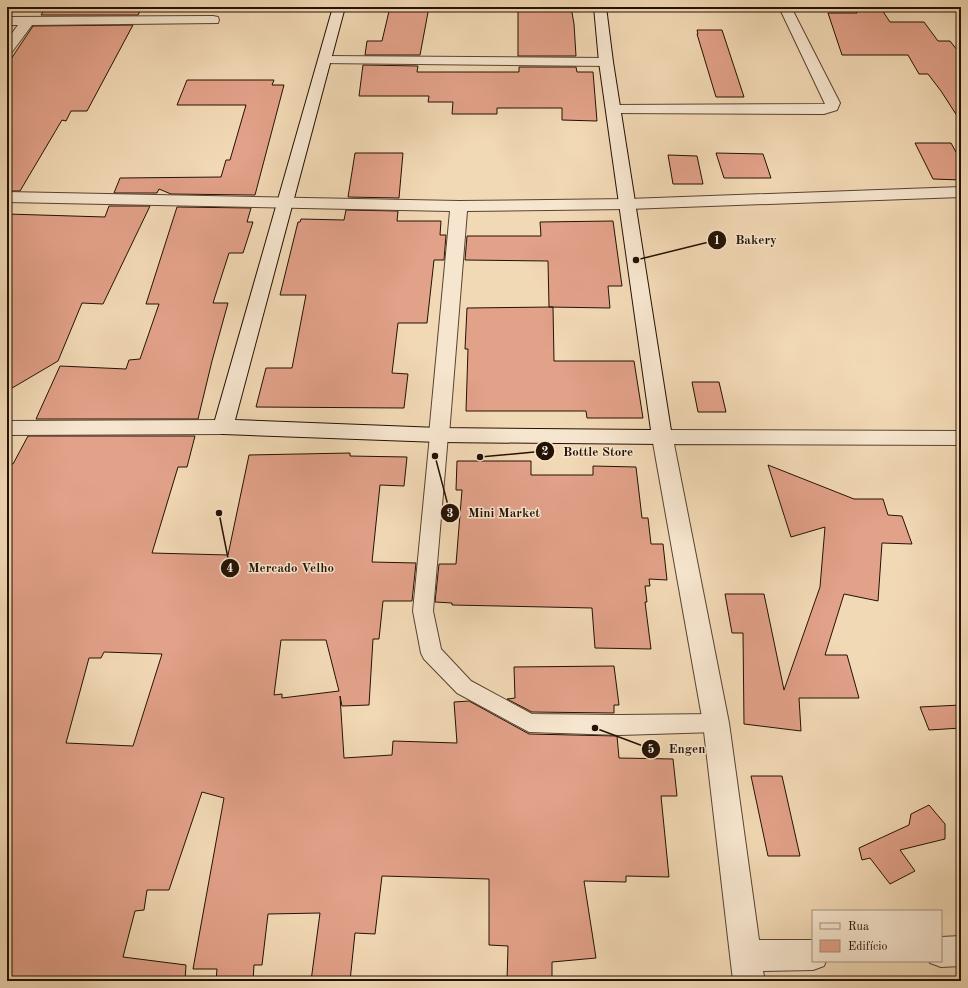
<svg xmlns="http://www.w3.org/2000/svg" width="968" height="988" viewBox="0 0 968 988" font-family="'Old Standard TT',serif">
<rect width="100%" height="100%" fill="#f2d9b5"/>
<filter id="stains"><feTurbulence type="fractalNoise" baseFrequency=".005" numOctaves="4"/><feColorMatrix values="0 0 0 0 .2 0 0 0 0 .09 0 0 0 0 .02 0 0 0 .5 -.17"/></filter>
<radialGradient id="worn" r=".72"><stop offset=".6" stop-color="#630" stop-opacity="0"/><stop offset="1" stop-color="#630" stop-opacity=".3"/></radialGradient>
<!-- building -->
<path fill="#e2a189" stroke="#241103" fill-rule="evenodd" d="M46 7H142L138 15H41Z
M390 7H429L420 55H365L367 41H382Z
M518 7H571L574 24 576 56H518Z
M853 7H880L890 22H924L938 41H950L961 55V122L941 91 928 74H919L908 55H842L828 13H857Z
M133 25 87 111H71L66 121 62 120 20 191H7V65L33 26Z
M697 30H722L744 97H716L697 34H698Z
M363 65 418 66 417 72H519V67H576L577 72H593L597 121 562 120V108H497V114H452L453 102H428L429 96H359Z
M187 80H274L272 85H284L255 195 171 194 159 189 157 193H114L120 178 221 177 226 160H230L246 105H177Z
M915 143H951L961 161V180L933 179Z
M355 153H403L399 198 348 197Z
M716 153 763 154 771 178H724Z
M668 155 697 156 703 184H673Z
M109 206H150L103 304 82 303 58 361 7 391V214L105 217Z
M177 207 251 208 247 222H253L243 253H229L213 303H228L212 361 198 419H36L60 366 126 369 129 360 140 359 159 304H146Z
M346 210 398 211 397 221H441L440 235H446L444 260H434L427 323H398L392 373 408 374 404 408 256 407 266 368H292L306 295H280L298 222H300L301 219 344 220Z
M613 221 622 286H608L610 308 549 307 548 261 465 260 467 236H541L540 222Z
M553 307 554 361H634L643 418H587L586 411H466L468 349H465L467 308Z
M692 382H719L726 412H698Z
M28 436H195L187 467H178L152 553 228 555 249 455 350 453V456L407 457 404 486 380 485 372 562 416 563 412 601H383L379 639H373L369 705 342 706 340 696 344 758 392 755 393 741 457 743 454 702 469 701 529 734 617 736 619 758 673 759 677 796H661L669 877 626 876V882L584 881 596 958 552 962V981H507L508 946 489 945V879L382 876 375 934 355 933 350 981H311L320 913 268 914 262 965H254L253 981H216L217 969H193L224 798 202 792 169 890H147L144 910 135 911 123 957 186 965 185 981H7V464H13ZM281 640H326L339 691 282 698V694L274 695ZM104 652 162 654 133 746 66 743 89 658H101Z
M457 461H531V475H593V466L636 467 642 518H648L651 544H663L667 580 649 579 650 586H645L647 602H645L651 649 595 648 592 608 452 605V603L435 602 439 564H456L462 490H456Z
M768 465 854 499H883L888 515 902 516 912 544 882 543 878 601 844 594 825 655H847L859 698H799L801 731 744 724 743 633H732L725 594H764L784 690 820 587 825 527 791 537Z
M614 666 619 705H614V713L532 712 507 699 515 698 514 667Z
M961 705V728L929 730 920 707Z
M751 776H782L800 856H768Z
M929 805 945 824V839L900 850 915 871 890 884 870 858 862 860 859 848 909 825 911 814Z"/>
<g fill="none" stroke-linecap="round" stroke-linejoin="round">
<defs>
<path id="lane" d="M439 429 445 431 448 435 433 611 441 649 471 681 532 714 620 715 716 714 724 716 727 723 724 730 716 732 620 735 529 732 457 693 424 659 421 653 413 611 430 435 433 431Z"/>
<path id="street" d="M779 7H791L840 103 837 110 824 114 613 113 608 112 606 109 608 106 613 105 825 104Z
M213 16 218 17 219 20 218 23 32 25 12 52 7 53V40L18 25H7V17Z
M325 56 606 58 611 59 613 62 611 65 606 66 320 63 318 60 320 57Z
M961 187V197L628 209 467 211 449 435 446 440 439 442 432 440 429 435 450 211 7 202V192L459 201 628 199Z
M223 420 230 422 233 427 230 432 223 434 7 435V421Z
M662 430 961 431V445L674 444 729 723 759 940H813V961H826L824 966 813 970 763 971 765 981H733L703 723 652 437 655 432Z
M961 936V966L941 967 930 963 929 961H941V937Z"/>
<path id="secondary" d="M333 7H345L235 420 439 428 651 430 599 62 594 7H606L613 62 672 437 669 442 662 444 439 442 223 434 216 432 213 427Z"/>
</defs>
<!-- lane casing -->
<use href="#lane" stroke="#584330" stroke-width="2"/>
<!-- street casing -->
<use href="#street" stroke="#584330" stroke-width="2"/>
<!-- secondary casing -->
<use href="#secondary" stroke="#241103" stroke-width="2"/>
<!-- lane -->
<use href="#lane" fill="#f7e6cf" fill-rule="evenodd"/>
<!-- street -->
<use href="#street" fill="#f7e6cf" fill-rule="evenodd"/>
<!-- secondary -->
<use href="#secondary" fill="#f7e6cf" fill-rule="evenodd"/>
</g>
<!-- callouts -->
<path fill="none" stroke="#241103" stroke-width="1.5" d="M636 260L717 240M480 457L545 451M435 456L450 513M219 513L230 568M595 728L651 749"/>
<g fill="#241103" stroke="#f7e6cf" stroke-width="1.5">
<circle cx="636" cy="260" r="4"/>
<circle cx="480" cy="457" r="4"/>
<circle cx="435" cy="456" r="4"/>
<circle cx="219" cy="513" r="4"/>
<circle cx="595" cy="728" r="4"/>
<circle cx="717" cy="240" r="10"/>
<circle cx="545" cy="451" r="10"/>
<circle cx="450" cy="513" r="10"/>
<circle cx="230" cy="568" r="10"/>
<circle cx="651" cy="749" r="10"/>
</g>
<g font-size="12" text-anchor="middle" font-weight="bold" fill="#fff">
<text x="717" y="244">1</text>
<text x="545" y="455">2</text>
<text x="450" y="517">3</text>
<text x="230" y="572">4</text>
<text x="651" y="753">5</text>
</g>
<g font-size="13" text-anchor="middle" font-weight="bold" fill="#241103" stroke="#f7e6cf" stroke-width="3" stroke-linejoin="round" paint-order="stroke">
<text x="756" y="244">Bakery</text>
<text x="598" y="456">Bottle Store</text>
<text x="504" y="517">Mini Market</text>
<text x="291" y="572">Mercado Velho</text>
<text x="687" y="753">Engen</text>
</g>
<!-- margin -->
<rect width="968" height="988" fill="none" stroke="#f2d9b5" stroke-width="24"/>
<rect x="8" y="8" width="952" height="972" fill="none" stroke="#241103" stroke-width="2"/>
<rect x="12" y="12" width="944" height="964" fill="none" stroke="#241103"/>
<!-- legend -->
<rect x="812" y="910" width="130" height="52" fill="#f7e6cf" stroke="#a3917d"/>
<rect x="820" y="923" width="20" height="6" fill="#f7e6cf" stroke="#a3917d"/>
<text x="848" y="930" font-size="12" fill="#241103">Rua</text>
<rect x="820" y="940" width="20" height="12" fill="#e2a189" stroke="#a3917d"/>
<text x="848" y="950" font-size="12" fill="#241103">Edifício</text>
<rect width="100%" height="100%" filter="url(#stains)"/>
<rect width="100%" height="100%" fill="url(#worn)"/>
</svg>
